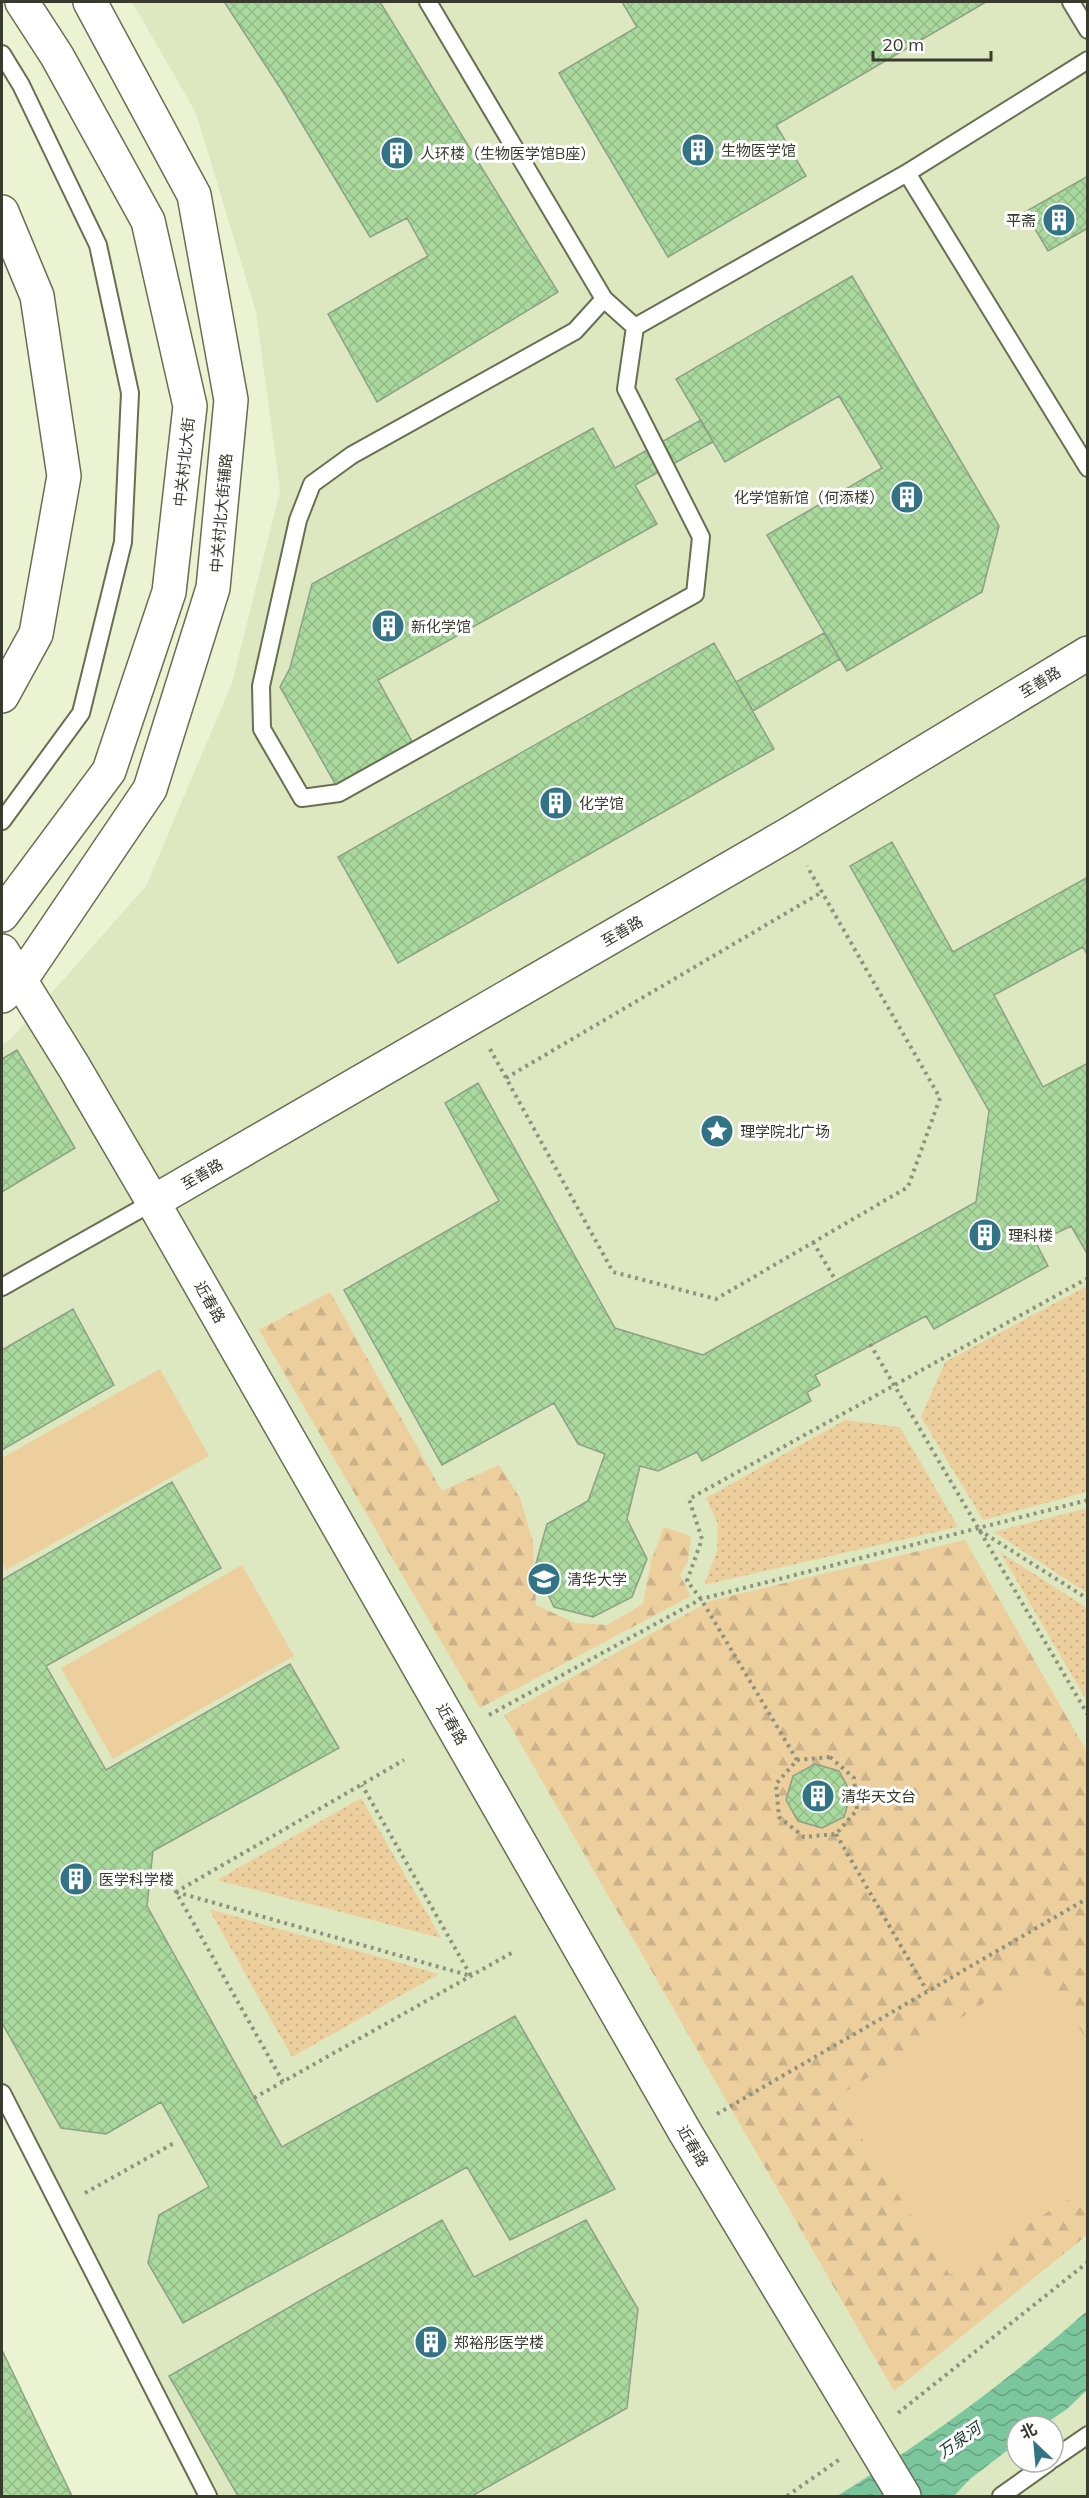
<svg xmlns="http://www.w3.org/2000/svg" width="1089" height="2498" viewBox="0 0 1089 2498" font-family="Mulish,'Noto Sans SC',sans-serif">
<defs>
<pattern id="grass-dots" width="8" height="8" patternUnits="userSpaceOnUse" patternTransform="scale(1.5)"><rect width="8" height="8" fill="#edcf9d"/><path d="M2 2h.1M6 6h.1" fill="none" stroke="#ccb288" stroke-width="1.8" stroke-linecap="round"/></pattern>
<pattern id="forest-firs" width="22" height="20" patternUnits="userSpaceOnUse" patternTransform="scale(1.5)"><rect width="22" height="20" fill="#edcf9d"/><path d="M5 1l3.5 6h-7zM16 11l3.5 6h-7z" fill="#ccb288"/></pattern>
<pattern id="water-waves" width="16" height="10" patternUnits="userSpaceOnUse" patternTransform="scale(1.5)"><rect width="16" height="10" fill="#7cc69d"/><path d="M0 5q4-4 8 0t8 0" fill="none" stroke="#66a280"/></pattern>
<pattern id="building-cross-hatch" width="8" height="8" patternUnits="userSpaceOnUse" patternTransform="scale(1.5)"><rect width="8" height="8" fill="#aad99d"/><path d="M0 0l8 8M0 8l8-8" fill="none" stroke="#93bb88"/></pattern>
</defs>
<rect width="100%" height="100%" fill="#ebf3d3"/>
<!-- built -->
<path fill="#dee8c0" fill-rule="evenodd" d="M132 2H1087V2496H196L2 2114V1045L9 1041 146 886 232 683 280 491 256 312 196 113ZM1017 2426H1053V2462H1017Z"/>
<!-- grass -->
<path fill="url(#grass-dots)" d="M1087 1286V1492L983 1520 921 1417 945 1362Z
M845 1420 900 1427 958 1527 704 1585 717 1551 718 1524 706 1498Z
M1087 1508V1593L994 1532Z
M1000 1552 1087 1608V1701Z
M361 1798 441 1938 217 1880Z
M209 1909 439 1974 292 2057Z"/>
<!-- forest -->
<path fill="url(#forest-firs)" d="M330 1292 442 1491 499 1465 520 1498 533 1542 536 1605 575 1623 607 1625 643 1604 651 1561 664 1527 691 1536 688 1561 680 1575 691 1596 480 1708 259 1330Z
M965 1540 1087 1752V2235L894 2391 504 1715 710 1601Z"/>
<!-- garden -->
<path fill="#edcf9d" d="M160 1369 209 1456 6 1570 2 1562V1458Z
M242 1565 294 1656 113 1759 61 1668Z
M1040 1967 1087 2040V2187L950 2275 836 2098Z"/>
<!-- water -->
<path fill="url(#water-waves)" d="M1087 2311V2390L1067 2409 1042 2426H1017V2443L970 2479 954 2496H837C926 2441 1009 2380 1087 2311Z"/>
<!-- building -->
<path fill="url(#building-cross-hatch)" stroke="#8ca187" stroke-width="1.5" d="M227 2H380L558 292 377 402 328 314 428 256 407 218 370 237 281 89 225 3Z
M622 2H986L776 125 806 176 668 257 559 73 637 27Z
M1088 176V228L1048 251 1025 212Z
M852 276 999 526 982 592 847 671 767 535 882 468 839 396 725 462 676 379Z
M701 420 713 442 635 485 657 524 378 680 414 745 337 787 280 687 290 668 312 584 593 428 615 468Z
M824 633 840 659 753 711 736 682Z
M714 643 774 749 398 963 338 857Z
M892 842 953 952 1088 877V956L1083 947 994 995 1043 1087 1088 1063V1255L1071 1226 1036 1243 1048 1266 934 1329 926 1316 815 1375 820 1385 807 1392 811 1401 702 1461 697 1452 658 1471 640 1466 627 1519 647 1559 632 1597 593 1617 554 1607 535 1567 547 1524 588 1501 605 1454 578 1444 554 1403 442 1465 344 1290 499 1201 445 1103 478 1083 615 1328 703 1355 976 1202 989 1111 850 866Z
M17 1050 75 1148 2 1192V1059Z
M73 1309 114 1385 2 1450V1350Z
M172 1482 221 1568 46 1666 106 1770 290 1664 339 1748 153 1851 147 1906 282 2147 515 2016 615 2189 510 2240 467 2167 183 2323 148 2263 159 2215 209 2187 161 2102 106 2134 61 2128 2 2023V1580Z
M815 1764 839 1771 851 1793 844 1817 822 1828 798 1821 786 1800 793 1776Z
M442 2220 474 2277 586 2220 638 2309 627 2408 472 2496H238L169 2376Z
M2 2350 72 2496H2Z"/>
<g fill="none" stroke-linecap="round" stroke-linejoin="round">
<defs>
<path id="lane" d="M428 2 604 299 635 327
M1071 2 1088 30
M2 54 21 85 98 245 130 393 123 542 81 713 2 821
M907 173 1088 60
M604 299 575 331 352 455 312 484 298 520 261 686 262 729 302 798 339 793 695 594 701 537 626 389 635 327
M635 327 907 173 1088 468
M2 1287 153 1202
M2 2093 208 2496
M1053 2459 1088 2435
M1001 2496 1049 2462"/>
<path id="street" d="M2 951 74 1067 153 1202 685 2132 904 2496
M153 1202 789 834 1088 653"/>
<path id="secondary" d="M2 996 20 981 150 789 213 588 231 400 194 195 90 2"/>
<path id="primary" d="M2 212 37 296 64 476 36 634 2 696
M2 915 109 771 169 592 190 406 148 221 57 56 22 2"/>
</defs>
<!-- lane casing -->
<use href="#lane" stroke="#686f52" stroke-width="20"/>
<!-- street casing -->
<use href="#street" stroke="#686f52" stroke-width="36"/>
<!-- secondary casing -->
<use href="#secondary" stroke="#686f52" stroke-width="36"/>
<!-- primary casing -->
<use href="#primary" stroke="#686f52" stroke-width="36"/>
<!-- path -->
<path stroke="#8e937d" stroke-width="4" stroke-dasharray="3 4.5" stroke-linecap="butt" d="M490 1049 613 1272 716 1299 908 1187 940 1098 807 866
M506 1078 822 892
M813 1242 836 1281
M870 1344 1088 1715
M979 1530 1088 1599
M489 1715 701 1599 1088 1500
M830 1757 854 1778 857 1810 836 1834 804 1837 779 1817 776 1784 797 1760Z
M797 1760 701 1599 687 1581 702 1539 689 1499 1088 1278
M836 1834 927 1991
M176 1892 471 1976 362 1785
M283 2082 176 1892 404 1760
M254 2098 515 1951
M717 2114 1088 1898
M85 2193 176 2142
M898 2413 1088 2262
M787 2496 840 2459"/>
<!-- lane -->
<use href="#lane" stroke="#fff" stroke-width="16"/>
<!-- street -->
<use href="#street" stroke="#fff" stroke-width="33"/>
<!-- secondary -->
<use href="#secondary" stroke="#fff" stroke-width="33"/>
<!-- primary -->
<use href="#primary" stroke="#fff" stroke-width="33"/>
</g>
<!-- icons -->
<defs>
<symbol id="building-disc" viewBox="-11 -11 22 22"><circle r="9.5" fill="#327486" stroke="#fff"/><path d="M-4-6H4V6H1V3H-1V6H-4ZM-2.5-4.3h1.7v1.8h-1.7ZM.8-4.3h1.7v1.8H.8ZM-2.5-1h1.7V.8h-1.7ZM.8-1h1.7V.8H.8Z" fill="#fff"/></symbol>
<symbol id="sight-disc" viewBox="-11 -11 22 22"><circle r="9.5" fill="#327486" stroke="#fff"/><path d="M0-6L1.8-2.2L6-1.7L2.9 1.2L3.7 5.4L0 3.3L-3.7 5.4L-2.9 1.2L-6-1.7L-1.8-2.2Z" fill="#fff"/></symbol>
<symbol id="university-disc" viewBox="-11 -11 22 22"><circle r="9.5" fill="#327486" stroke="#fff"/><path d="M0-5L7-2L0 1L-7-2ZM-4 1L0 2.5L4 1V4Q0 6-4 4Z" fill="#fff"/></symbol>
</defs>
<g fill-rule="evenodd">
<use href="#building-disc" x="679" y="131" width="38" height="38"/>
<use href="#building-disc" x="378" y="134" width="38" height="38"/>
<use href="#building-disc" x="1040" y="201" width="38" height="38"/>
<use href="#building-disc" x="888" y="478" width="38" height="38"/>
<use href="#building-disc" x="369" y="607" width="38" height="38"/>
<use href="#building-disc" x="537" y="784" width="38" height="38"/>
<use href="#sight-disc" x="698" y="1112" width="38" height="38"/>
<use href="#building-disc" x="966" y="1216" width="38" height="38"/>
<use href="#university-disc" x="525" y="1560" width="38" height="38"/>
<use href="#building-disc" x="799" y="1777" width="38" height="38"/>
<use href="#building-disc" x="57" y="1860" width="38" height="38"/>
<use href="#building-disc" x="412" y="2323" width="38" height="38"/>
</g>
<g text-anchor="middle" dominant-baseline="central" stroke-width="6" stroke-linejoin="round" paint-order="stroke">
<!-- poi labels -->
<g font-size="15" fill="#373a2d" stroke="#fff" text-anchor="start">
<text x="721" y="150">生物医学馆</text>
<text x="420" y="153">人环楼（生物医学馆B座）</text>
<text x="1036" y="220" text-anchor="end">平斋</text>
<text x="884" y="497" text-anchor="end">化学馆新馆（何添楼）</text>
<text x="411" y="626">新化学馆</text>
<text x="579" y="803">化学馆</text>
<text x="740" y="1131">理学院北广场</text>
<text x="1008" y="1235">理科楼</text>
<text x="567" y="1579">清华大学</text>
<text x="841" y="1796">清华天文台</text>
<text x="99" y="1879">医学科学楼</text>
<text x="454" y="2342">郑裕彤医学楼</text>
</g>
<!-- street labels -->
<g font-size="15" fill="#373a2d" stroke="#fff">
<text transform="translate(184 462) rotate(-84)">中关村北大街</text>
<text transform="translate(221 513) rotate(-85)">中关村北大街辅路</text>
<text transform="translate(1040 682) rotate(-31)">至善路</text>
<text transform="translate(622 931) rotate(-30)">至善路</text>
<text transform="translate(202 1174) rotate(-30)">至善路</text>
<text transform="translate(210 1302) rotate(60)">近春路</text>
<text transform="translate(452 1724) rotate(60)">近春路</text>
<text transform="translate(693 2146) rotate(59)">近春路</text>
</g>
<!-- water labels -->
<g font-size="16" font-style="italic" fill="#123423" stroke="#fff">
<text transform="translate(959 2440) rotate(-35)">万泉河</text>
</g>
</g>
<!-- border -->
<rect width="1089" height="2498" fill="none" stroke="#373a2d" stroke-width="6"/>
<!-- north arrow -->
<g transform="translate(1035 2444) rotate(334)"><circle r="28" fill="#ffffff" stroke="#afb0ab" stroke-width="1.5"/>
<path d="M0-4.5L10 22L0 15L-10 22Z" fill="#327486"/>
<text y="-9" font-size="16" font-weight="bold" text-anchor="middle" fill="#373a2d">北</text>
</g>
<!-- scale -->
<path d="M873 51v9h118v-9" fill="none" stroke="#373a2d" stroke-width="3"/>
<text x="882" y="51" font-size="18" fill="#373a2d" stroke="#ffffff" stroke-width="4.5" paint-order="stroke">20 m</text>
</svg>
